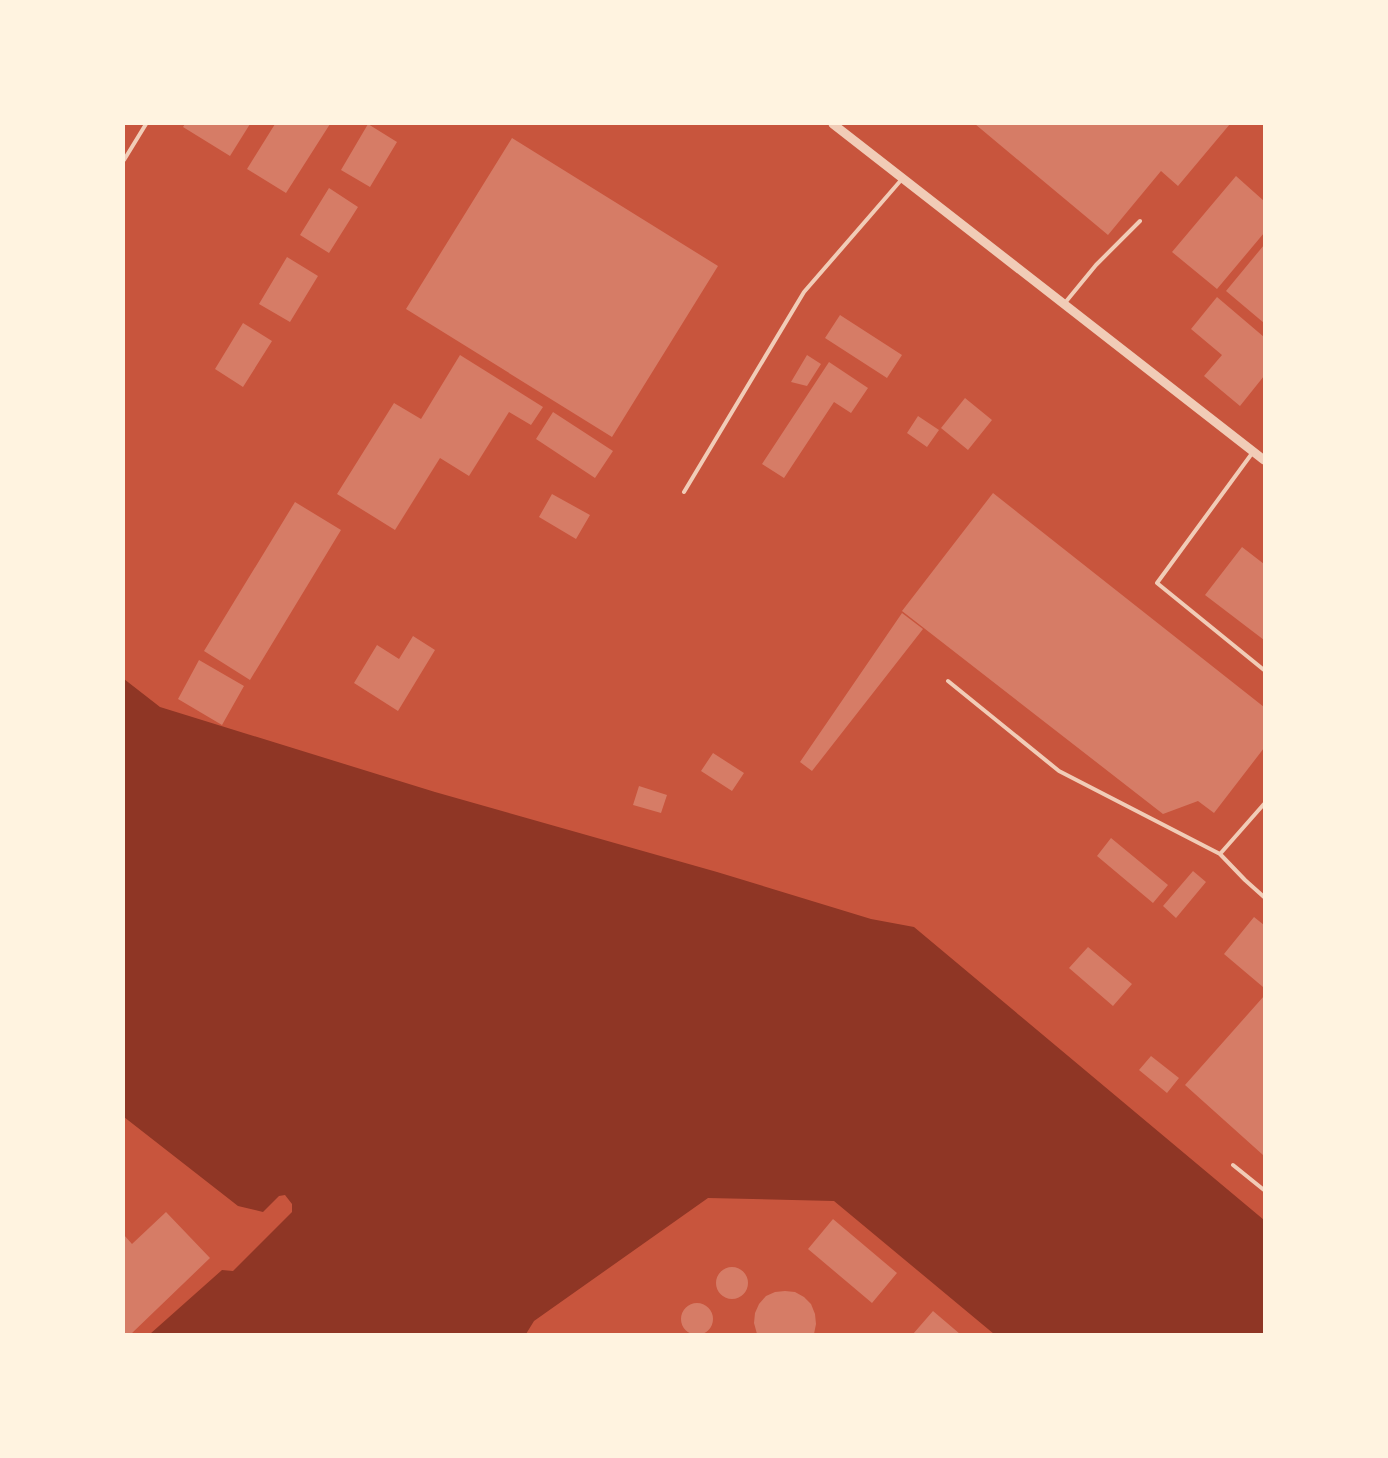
<svg xmlns="http://www.w3.org/2000/svg" width="1388" height="1458" viewBox="0 0 1388 1458" font-family="'Titillium Web',sans-serif">
<rect width="100%" height="100%" fill="#c8553d"/>
<!-- water -->
<path fill="#8f3625" d="M124 679 160 707 435 792 717 872 871 919 914 927 1264 1220V1334H994L834 1201 708 1198 534 1321 526 1334H150L222 1270 233 1271 292 1212V1204L285 1195 279 1196 263 1212 238 1206 124 1117Z"/>
<!-- building -->
<path fill="#d67c66" d="M185 124H250L230 156 183 127Z
M275 124H330L286 193 247 169Z
M368 124 397 142 370 187 341 170Z
M975 124H1230L1178 186 1161 171 1108 235Z
M512 138 718 266 612 437 406 309Z
M1236 176 1264 201V233L1217 289 1172 252Z
M329 188 358 207 329 253 300 235Z
M1264 245V323L1226 291Z
M287 257 318 276 290 322 259 304Z
M1217 297 1264 337V376L1240 406 1204 376 1222 355 1191 329Z
M840 315 902 355 887 378 825 338Z
M243 323 272 341 243 387 215 369Z
M460 355 543 407 531 425 509 412 469 476 440 458 395 530 337 494 394 403 421 419Z
M807 355 821 364 807 386 791 382Z
M829 362 868 388 851 413 834 402 784 478 762 464Z
M965 398 992 420 968 450 941 428Z
M553 412 613 451 595 478 536 439Z
M918 416 939 430 927 447 907 433Z
M993 493 1264 707V748L1214 813 1198 801 1163 814 902 611Z
M552 494 590 515 576 539 539 517Z
M295 502 341 530 250 680 204 651Z
M1242 547 1264 564V640L1205 595Z
M902 613 923 629 812 771 800 762Z
M413 636 435 650 398 711 354 683 377 645 399 659Z
M199 660 244 686 222 725 178 699Z
M713 753 744 773 732 791 701 771Z
M639 786 667 795 661 813 633 805Z
M1111 838 1168 885 1153 903 1097 856Z
M1193 871 1206 882 1176 918 1163 906Z
M1254 917 1264 925 1263 987 1224 954Z
M1088 947 1132 984 1113 1006 1069 968Z
M1264 996V1153L1263 1155 1185 1085Z
M1151 1056 1179 1078 1167 1093 1139 1070Z
M166 1212 210 1258 131 1334H124V1235L132 1244Z
M833 1219 897 1273 872 1303 808 1249Z
M716 1283a16 16 0 1 1 32 0a16 16 0 1 1-32 0Z
M785 1291 795 1292 804 1297 811 1304 815 1314 816 1324 814 1334H757L754 1323 755 1313 759 1304 766 1296 775 1292Z
M681 1319a16 16 0 1 1 32 0a16 16 0 1 1-32 0Z
M933 1311 960 1334H913Z"/>
<g fill="none" stroke-linecap="round" stroke-linejoin="round">
<!-- service -->
<path stroke="#f1ccb7" stroke-width="4" d="M124 160 146 124
M1064 304 1096 265 1140 221
M1253 452 1157 583 1264 670
M684 492 804 292 902 179
M948 681 1059 771 1220 854 1264 804
M1220 854 1245 880 1264 897
M1233 1165 1264 1190"/>
<!-- tertiary -->
<path stroke="#f1ccb7" stroke-width="9" d="M833 124 1264 460"/>
</g>
<!-- border -->
<rect width="1388" height="1458" fill="none" stroke="#fff3e0" stroke-width="250"/>
</svg>
